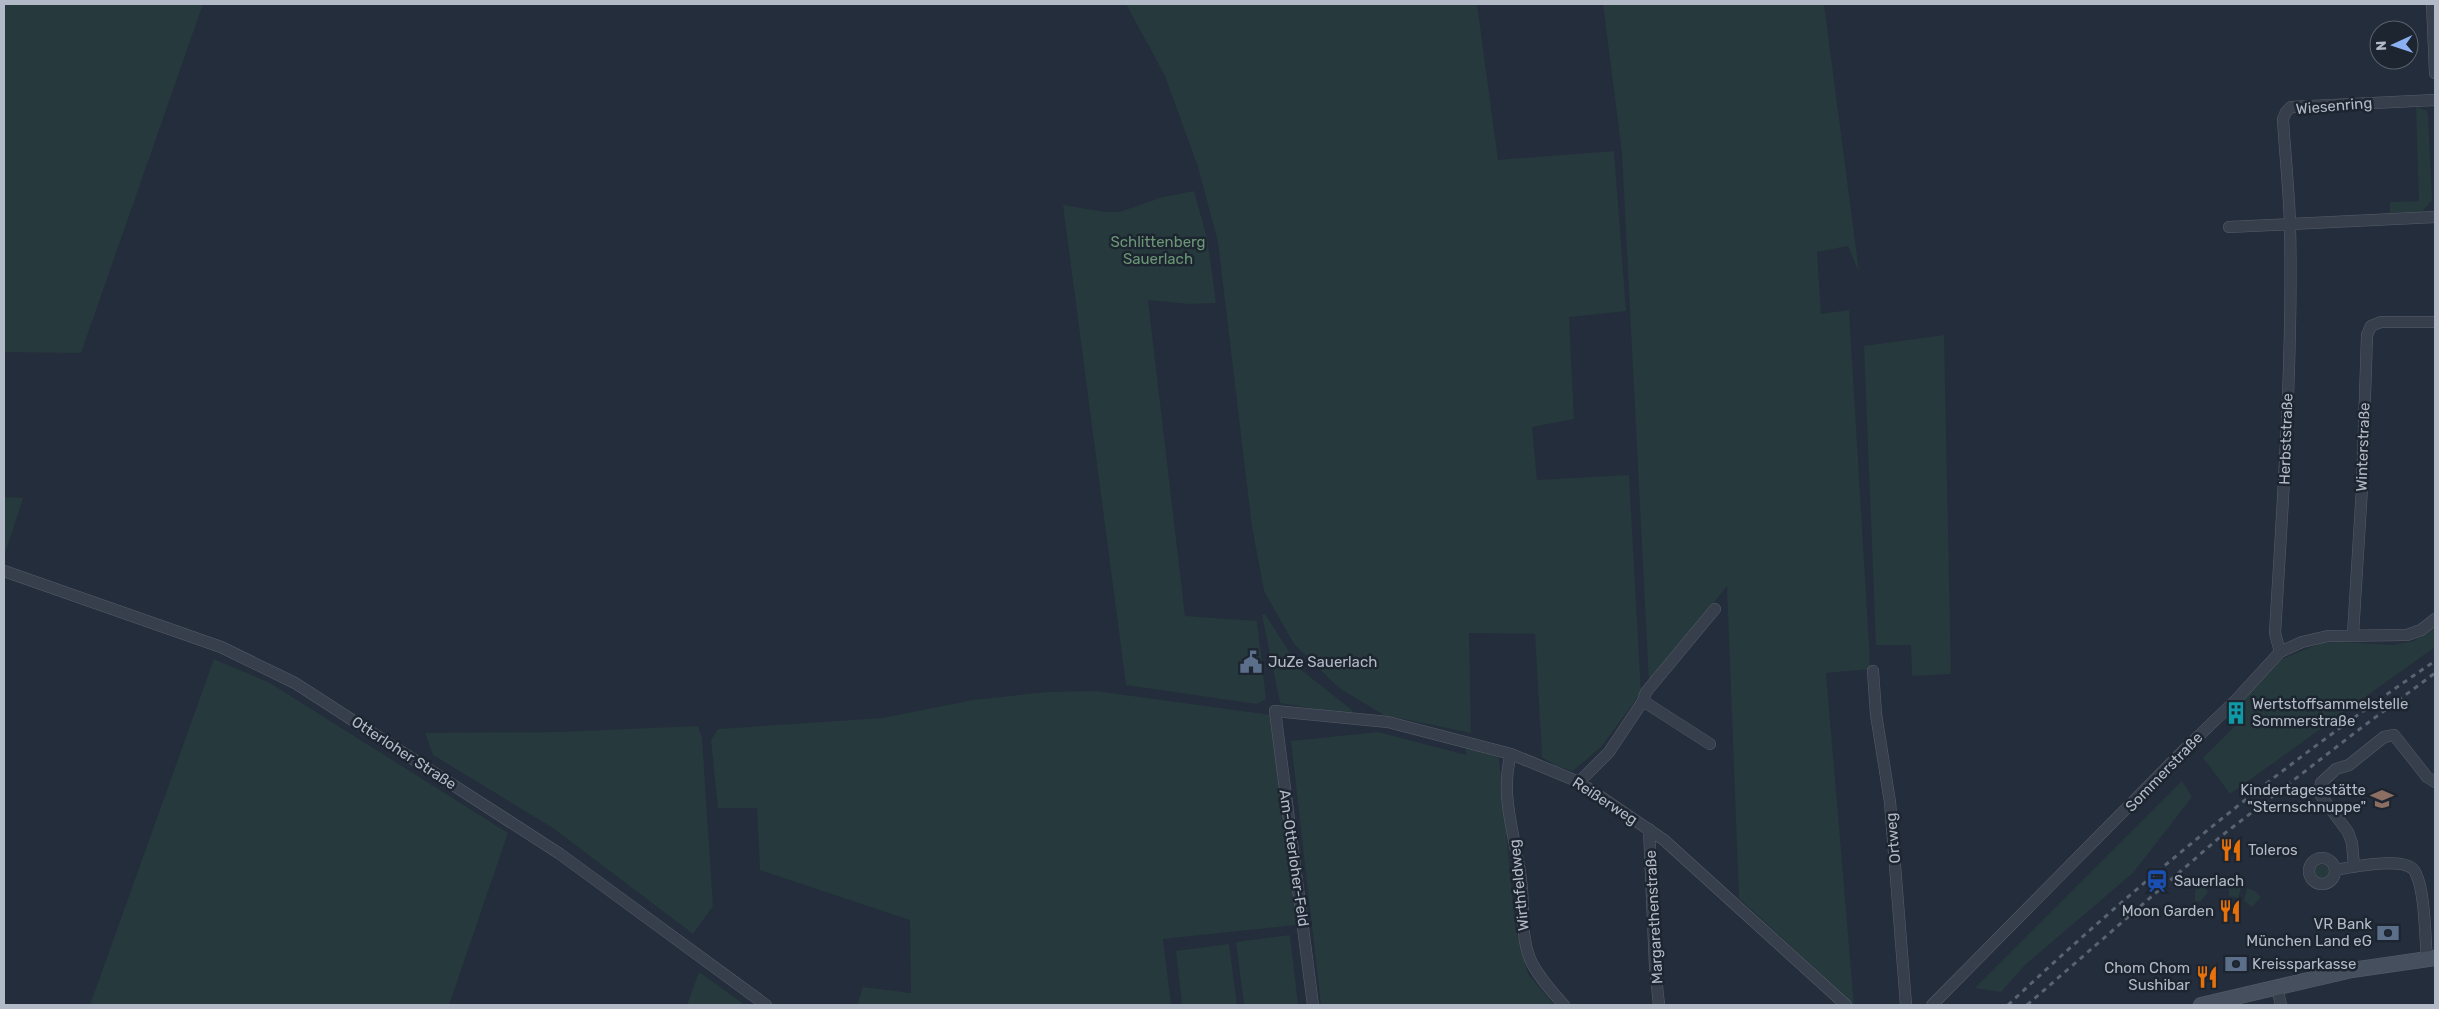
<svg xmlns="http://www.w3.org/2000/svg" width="2439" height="1009" viewBox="0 0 2439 1009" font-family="Rubik,sans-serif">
<rect width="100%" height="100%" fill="#242d3b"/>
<!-- green -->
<path fill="#26393c" d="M4 4H203L81 353 4 352Z
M1126 4H1477L1498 160 1614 151 1626 311 1569 317 1574 419 1532 427 1537 480 1629 475 1641 693 1601 747 1573 771 1556 766 1542 757 1535 634 1469 633 1471 733 1384 715 1339 688 1294 644 1264 591 1252 527 1218 242 1198 167 1165 76Z
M1603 4H1824L1859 272 1848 246 1817 252 1821 314 1849 310 1869 645 1870 669 1826 673 1854 1005 1739 898 1727 586 1649 683 1622 153Z
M2416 107 2426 110 2428 115 2432 200 2422 212 2390 213V202L2419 201Z
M1194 191 1207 238 1216 303 1189 304 1148 300 1185 616 1257 621 1266 699 1257 704 1126 685 1063 205 1105 212H1119L1163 197Z
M1944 335 1951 674 1912 676 1911 645H1876L1864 346Z
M4 497 23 498 4 557Z
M1265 614 1300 669 1352 710 1354 715 1280 703 1262 615Z
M2433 628 2435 631V647L2230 794 2203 758 2241 720 2242 714 2236 707 2280 660 2304 650 2322 643 2339 642 2393 645 2414 641Z
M214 659 270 683 508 833 449 1005H90Z
M1096 691 1271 715 1296 925 1163 939 1171 1005H857L863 987 911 993 910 920 760 870 757 808H718L711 740 718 729 882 718 973 700 1047 692Z
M698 726 702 738 713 906 693 934 553 828 433 755 425 733 558 732Z
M1378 732 1466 755V746L1481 750 1499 758 1515 926 1528 974 1554 1005H1321L1291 741Z
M2182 781 2192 797 2133 873 2026 964 2001 992 1975 988Z
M2315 872a7 7 0 1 1 14 0a7 7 0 1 1-14 0Z
M2229 880 2242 884 2238 898 2229 896Z
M2204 884 2208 892 2201 901H2195V892L2198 885Z
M2247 888 2255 891 2261 897 2252 907 2244 901Z
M1290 935 1298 1005H1244L1236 942Z
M1229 944 1237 1005H1182L1176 951Z
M699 972 745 1005H687Z"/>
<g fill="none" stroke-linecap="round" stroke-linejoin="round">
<defs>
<path id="minor" d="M2432 4 2435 73
M2229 227 2435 217
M4 571 221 647 295 683 560 854 766 1005
M2353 634 2362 488 2367 335 2371 326 2381 322H2435
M2280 652 2275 633C2283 497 2293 361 2290 225 2289 189 2285 154 2283 119L2286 112 2291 107 2435 100
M1873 671 1876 714 1890 802 1906 1005
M1643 701 1710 744
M1511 754C1498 798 1519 846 1522 890 1524 914 1521 936 1530 959 1537 975 1552 992 1564 1005
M1579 782 1609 752 1643 701 1646 692 1715 609
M1649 829 1655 967 1659 1005
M2309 871a13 13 0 1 1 26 0a13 13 0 1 1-26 0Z
M2354 867 2352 843 2348 832 2319 793 2321 783 2336 769 2349 765 2384 737 2394 735 2427 777 2435 782
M2335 870C2352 867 2393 859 2408 866 2411 867 2415 870 2416 874 2425 892 2425 937 2427 959
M2277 987 2281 1005
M1313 1005 1275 711 1388 722 1511 754 1579 782 1664 840 1846 1005
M1932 1005 2185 749 2235 701 2280 652 2302 642 2328 636 2407 635 2421 630 2435 619"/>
<path id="secondary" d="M2201 1005 2352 970 2435 958"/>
</defs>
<!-- minor casing -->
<use href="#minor" stroke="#565d69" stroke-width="12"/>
<!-- secondary casing -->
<use href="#secondary" stroke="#565d69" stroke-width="16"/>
<!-- minor -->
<use href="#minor" stroke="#383f4c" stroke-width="11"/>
<!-- secondary -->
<use href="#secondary" stroke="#464f5e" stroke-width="15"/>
<!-- rail -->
<path stroke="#5a6372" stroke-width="3" stroke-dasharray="5 5" stroke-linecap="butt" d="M2008 1005C2142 879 2283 764 2435 661
M2027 1005 2220 837 2361 728 2435 673"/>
</g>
<!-- icons -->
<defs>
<symbol id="civic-bare" viewBox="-9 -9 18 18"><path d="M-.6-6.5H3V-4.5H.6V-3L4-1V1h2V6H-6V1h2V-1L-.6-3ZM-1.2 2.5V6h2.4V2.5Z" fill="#5c6f8a" stroke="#1d2530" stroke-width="2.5" paint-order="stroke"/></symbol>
<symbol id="building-bare" viewBox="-9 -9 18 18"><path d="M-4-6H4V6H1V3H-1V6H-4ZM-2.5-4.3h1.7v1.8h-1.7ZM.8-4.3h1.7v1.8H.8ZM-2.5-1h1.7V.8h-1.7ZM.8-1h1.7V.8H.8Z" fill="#0f9aa8" stroke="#1d2530" stroke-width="2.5" paint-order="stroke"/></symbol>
<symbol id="school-bare" viewBox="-9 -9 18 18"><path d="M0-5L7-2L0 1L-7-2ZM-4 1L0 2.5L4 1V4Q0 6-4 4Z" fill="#8d6e63" stroke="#1d2530" stroke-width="2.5" paint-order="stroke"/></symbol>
<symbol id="restaurant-bare" viewBox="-9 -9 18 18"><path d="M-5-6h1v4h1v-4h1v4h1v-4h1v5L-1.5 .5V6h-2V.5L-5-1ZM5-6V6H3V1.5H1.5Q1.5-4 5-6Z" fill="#e8710a" stroke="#1d2530" stroke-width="2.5" paint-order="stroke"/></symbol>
<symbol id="station-bare" viewBox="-9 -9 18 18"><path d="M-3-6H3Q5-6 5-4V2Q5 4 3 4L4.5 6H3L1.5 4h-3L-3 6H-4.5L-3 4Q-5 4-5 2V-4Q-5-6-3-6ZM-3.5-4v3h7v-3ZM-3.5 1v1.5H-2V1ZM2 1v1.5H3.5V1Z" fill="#1a4fb4" stroke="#1d2530" stroke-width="2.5" paint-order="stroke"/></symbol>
<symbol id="bank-bare" viewBox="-9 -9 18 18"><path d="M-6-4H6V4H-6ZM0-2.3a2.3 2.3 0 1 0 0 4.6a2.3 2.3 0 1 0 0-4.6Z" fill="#5c6f8a" stroke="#1d2530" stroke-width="2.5" paint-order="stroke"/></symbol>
</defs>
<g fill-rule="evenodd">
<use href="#civic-bare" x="1235" y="646" width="32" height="32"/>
<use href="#building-bare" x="2220" y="697" width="32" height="32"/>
<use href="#school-bare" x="2366" y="783" width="32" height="32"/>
<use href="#restaurant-bare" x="2215" y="834" width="32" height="32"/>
<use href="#station-bare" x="2141" y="865" width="32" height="32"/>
<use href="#restaurant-bare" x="2214" y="895" width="32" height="32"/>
<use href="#bank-bare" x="2372" y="917" width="32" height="32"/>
<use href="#bank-bare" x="2220" y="948" width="32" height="32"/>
<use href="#restaurant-bare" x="2191" y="961" width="32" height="32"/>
</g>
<g text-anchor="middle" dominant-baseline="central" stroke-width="5" stroke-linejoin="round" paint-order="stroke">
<!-- street labels -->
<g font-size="15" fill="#b3bac7" stroke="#1d2530">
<text transform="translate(2334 106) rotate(-5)">Wiesenring</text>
<text transform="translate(2286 439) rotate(-88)">Herbststraße</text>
<text transform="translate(2363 447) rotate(-88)">Winterstraße</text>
<text transform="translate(404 753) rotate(33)">Otterloher Straße</text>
<text transform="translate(2164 772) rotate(-46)">Sommerstraße</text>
<text transform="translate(1605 801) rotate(33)">Reißerweg</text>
<text transform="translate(1893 838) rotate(-95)">Ortweg</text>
<text transform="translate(1294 858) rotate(82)">Am-Otterloher-Feld</text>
<text transform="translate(1519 885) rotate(-96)">Wirthfeldweg</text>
<text transform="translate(1654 917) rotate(-93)">Margarethenstraße</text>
</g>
<!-- park labels -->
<g font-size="15" fill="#6b9776" stroke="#1d2530">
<text x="1158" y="242">Schlittenberg<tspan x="1158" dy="17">Sauerlach</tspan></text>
</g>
<!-- poi labels -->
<g font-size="15" fill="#b3bac7" stroke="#1d2530" text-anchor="start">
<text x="1268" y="662">JuZe Sauerlach</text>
<text x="2252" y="704">Wertstoffsammelstelle<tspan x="2252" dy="17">Sommerstraße</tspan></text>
<text x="2366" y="790" text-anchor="end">Kindertagesstätte<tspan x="2366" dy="17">"Sternschnuppe"</tspan></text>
<text x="2248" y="850">Toleros</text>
<text x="2174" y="881">Sauerlach</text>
<text x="2214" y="911" text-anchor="end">Moon Garden</text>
<text x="2372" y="924" text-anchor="end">VR Bank<tspan x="2372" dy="17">München Land eG</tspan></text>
<text x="2252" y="964">Kreissparkasse</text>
<text x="2190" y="968" text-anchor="end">Chom Chom<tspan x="2190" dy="17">Sushibar</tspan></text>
</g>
</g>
<!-- border -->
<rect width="2439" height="1009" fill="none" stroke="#b3bac7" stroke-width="10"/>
<!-- north arrow -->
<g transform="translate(2394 45) rotate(267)"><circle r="24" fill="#1d2530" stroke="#59616c"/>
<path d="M0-4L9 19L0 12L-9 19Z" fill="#8cb1f3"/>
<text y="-8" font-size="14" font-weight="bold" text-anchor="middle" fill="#b3bac7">N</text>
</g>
</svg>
